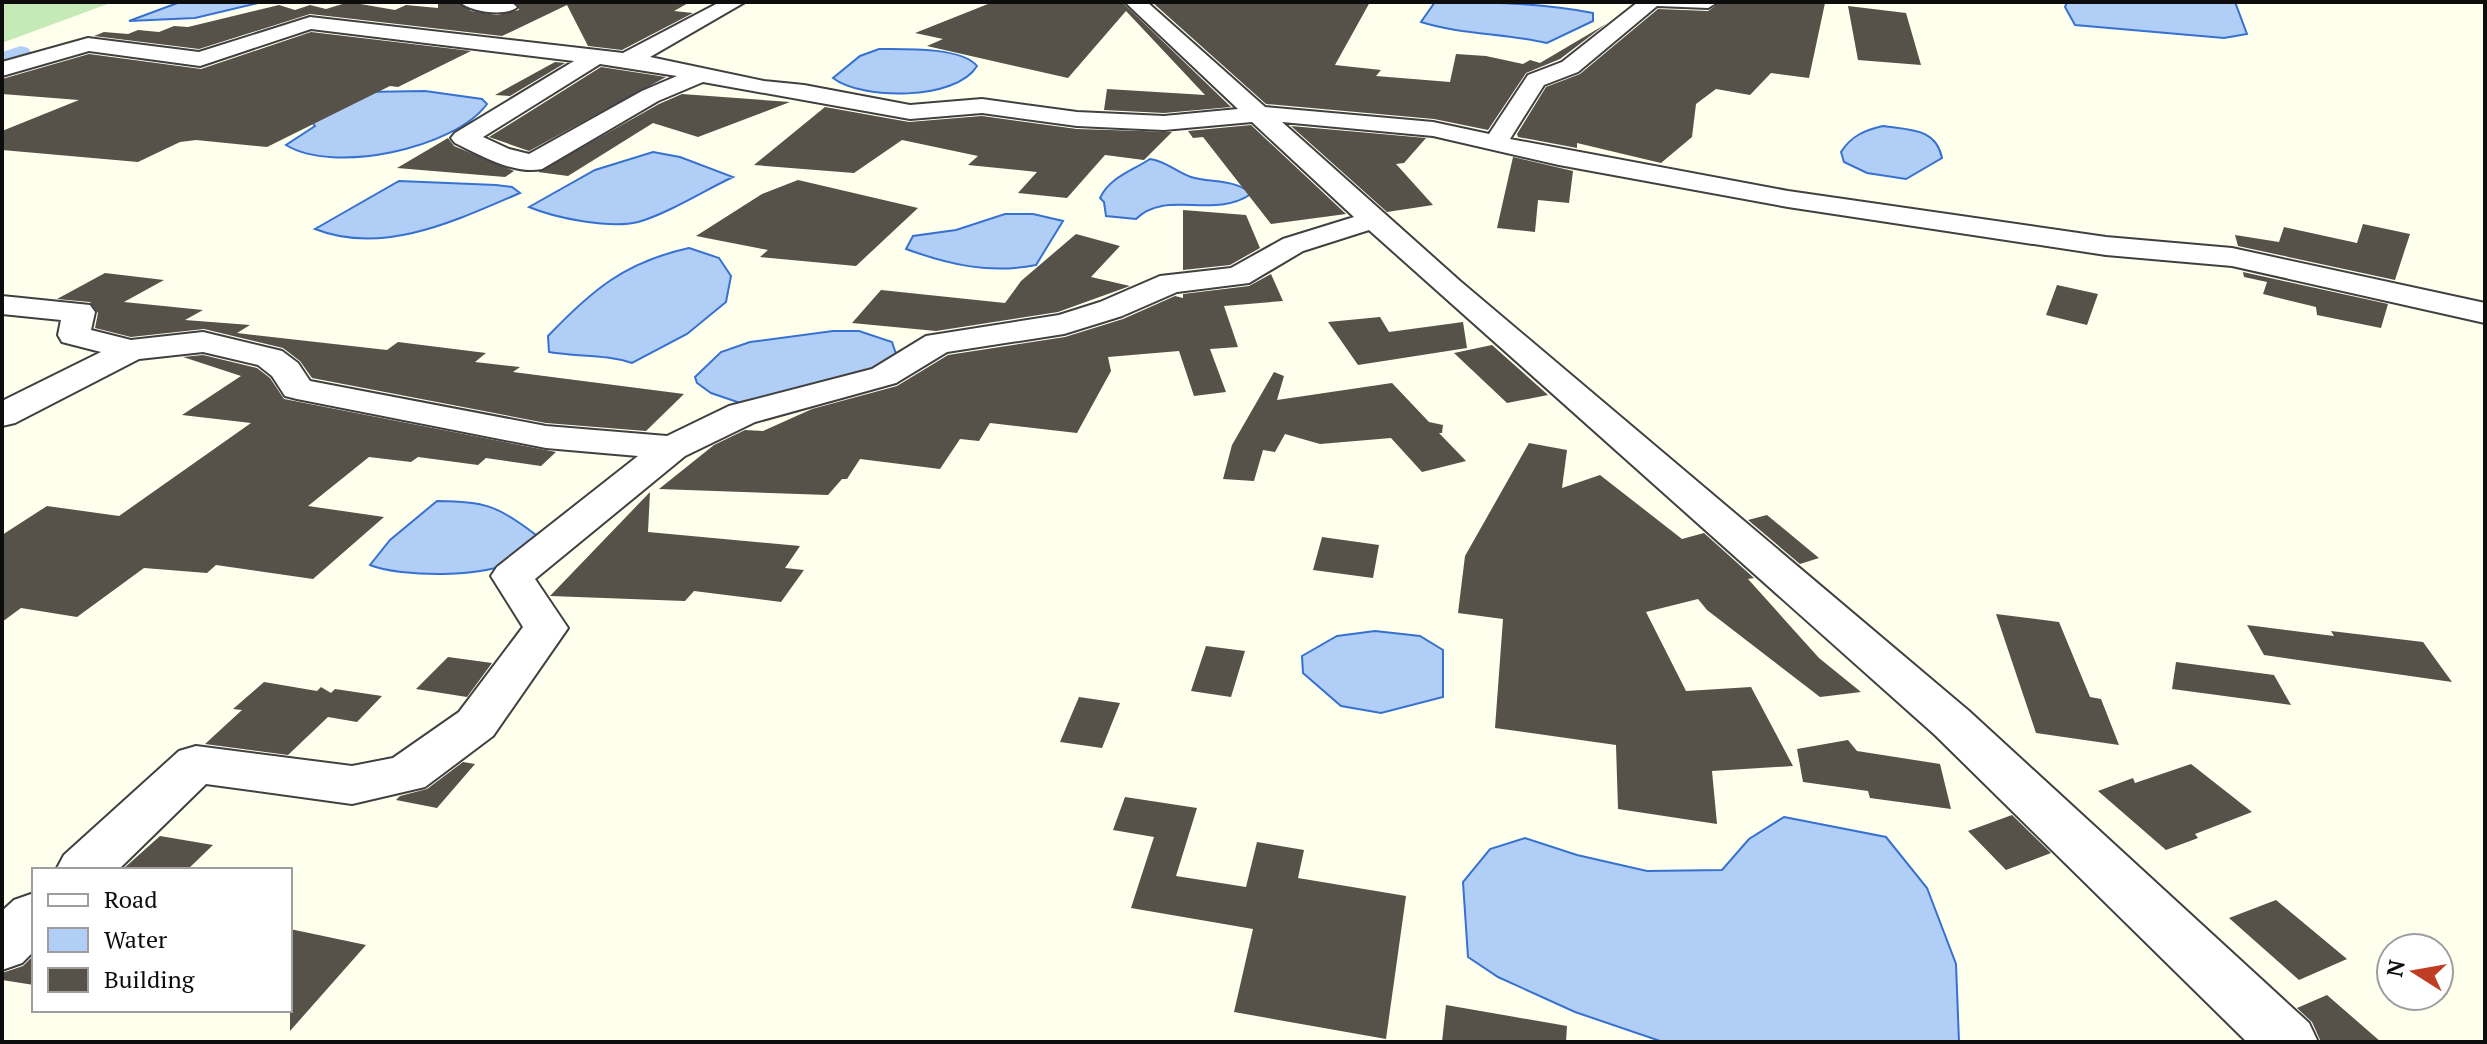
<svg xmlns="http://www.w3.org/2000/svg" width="2487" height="1044" viewBox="0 0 2487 1044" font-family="'PT Serif',serif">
<rect width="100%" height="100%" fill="#ffffed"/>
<!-- green -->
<path fill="#c6eab6" d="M2 2H113L2 43Z"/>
<!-- water -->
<path fill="#b1cef7" stroke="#3771cf" stroke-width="2" d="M180 2H262L195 18 129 21Z
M1435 2C1489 2 1540 3 1593 13V21L1547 43C1506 33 1462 35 1421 22Z
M2067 2H2235L2247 34 2224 38 2075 25 2065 7Z
M879 49C903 49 962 47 977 66 956 101 861 100 833 78L860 56Z
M425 91 482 99 487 104C454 149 333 174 286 145L315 126 312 122 363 92Z
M1883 126C1910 130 1936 128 1942 158L1906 179 1867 173 1844 162 1841 152C1851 136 1865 130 1883 126Z
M653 152 680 157 733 177C705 190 667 214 638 222 610 229 555 218 529 207L595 170Z
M1150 159C1166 161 1176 172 1191 177 1210 183 1237 179 1251 194 1213 220 1166 189 1136 219L1106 216 1104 202 1100 198C1110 177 1132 171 1150 159Z
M399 181 496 185 512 187 520 193C457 220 383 256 315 229Z
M1005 214H1033L1063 221 1036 265C990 274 950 265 906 249L913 236 956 230Z
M689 248 719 258 731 276 726 302 687 334 632 363C605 354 578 357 549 352L548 336C592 290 625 262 689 248Z
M833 331H859L892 342 897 357 873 370 749 406 711 393 697 383 695 377 721 352 750 342Z
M437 501C486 502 497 505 536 535 530 542 524 553 516 559 490 579 399 577 370 565L390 540Z
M1375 631 1420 636 1443 650V697L1381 713 1341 706 1303 673 1302 656 1337 636Z
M1784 817 1886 837 1927 888 1956 964 1959 1042H1663L1575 1012 1498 977 1468 957 1463 882 1490 849 1525 838 1577 855 1647 871 1722 870 1749 839Z"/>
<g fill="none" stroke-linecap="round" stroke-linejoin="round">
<!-- canal -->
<path fill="#b1cef7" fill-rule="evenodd" d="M21 46 28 48 31 52 28 56 2 65V52Z"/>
</g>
<!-- building -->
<path fill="#565149" d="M349 2 395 10 406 5 438 8V2H457L471 11 497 15 519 10 516 2H690L674 11 693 13 622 50 588 46 567 5 502 36 310 14 199 49 94 36 104 32 128 34 138 30 159 32 174 26 188 27 279 5 295 10 310 5 326 9Z
M993 2H1122L1231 107 1164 113 1104 110 1107 89 1205 95 1126 11 1068 78 927 46 943 39 915 33Z
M1152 2H1370L1335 65 1381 70 1376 76 1450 82 1456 54 1486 56 1523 64 1530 60 1540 63 1606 24 1560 59 1526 73 1488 130 1434 119 1266 104Z
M1721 2 1825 3 1809 78 1771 73 1750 95 1716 89 1696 104 1692 137 1661 163 1577 143V148L1518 137 1517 134 1546 87 1580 74 1658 9 1708 11Z
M1848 6 1906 13 1921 65 1858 60Z
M311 32 471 51 398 87 390 86 267 147 196 140 180 142 138 162 2 150V131L79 100 2 94V79L89 54 201 69Z
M555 62 565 63 510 96 495 95Z
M601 67 666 77 529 151 489 137Z
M682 94 790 102 698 137 653 123 568 176 538 172 659 104Z
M825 107 909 122 982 116 1077 129 1172 132 1144 160 1105 155 1067 198 1018 193 1037 172 968 165 978 156 902 140 854 173 754 165Z
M1251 125 1346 214 1271 224 1203 137 1193 138 1188 131Z
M1291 126 1426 138 1404 163 1396 164 1433 205 1387 212Z
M448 138 454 146 514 171 505 177 397 168Z
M1513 157 1573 171 1569 203 1538 200 1535 232 1497 228Z
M798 180 918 208 856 266 760 257 768 250 696 236 762 194Z
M1183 210 1246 215 1260 248 1230 265 1183 270Z
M2363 224 2410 234 2395 280 2238 246 2235 235 2279 242 2284 227 2357 243Z
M1076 234 1120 246 1091 277 1130 286 1058 312 936 331 852 323 881 290 1005 303 1021 281Z
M2243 272 2388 304 2381 328 2317 315 2316 307 2263 294 2267 282 2244 277Z
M105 273 164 280 124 302 203 310 185 320 250 325 237 333 387 350 398 342 486 353 475 362 520 367 513 372 684 394 646 431 546 423 312 378 300 361 283 348 204 329 131 337 95 328 98 313 90 302 57 299Z
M1271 274 1283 301 1224 306 1238 347 1210 349 1226 392 1194 396 1179 351 1108 357 1111 371 1077 433 990 423 979 441 960 439 940 469 860 459 847 479H842L828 495 659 489 714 445 745 430 763 431 812 409 897 386 948 355 1065 337 1123 319 1175 296 1183 298V294L1249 286Z
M2057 285 2098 294 2087 325 2046 315Z
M1380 317 1389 332 1463 322 1467 348 1358 365 1328 322Z
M1492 345 1548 395 1507 403 1454 353Z
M203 355 257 368 270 378 284 399 556 452 541 466 486 458 478 465 418 457 411 462 369 457 308 506 384 517 313 579 216 565 207 573 144 568 77 617 21 608 2 622V535L47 506 119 516 251 423 182 415 241 376 183 357Z
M1274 372 1284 376 1277 400 1392 383 1429 422 1443 425 1442 433H1439L1466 461 1422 472 1391 438 1320 444 1285 434 1275 452 1263 450 1254 481 1223 479 1232 445Z
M1529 443 1567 450 1562 488 1600 475 1682 539 1704 533 1754 578 1748 579 1819 658 1861 692 1820 697 1707 610 1698 599 1646 612 1686 691 1751 687 1793 766 1712 771 1717 824 1618 809 1616 745 1495 728 1503 619 1458 613 1465 556Z
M650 492 648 532 800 546 785 568 804 570 781 602 694 591 685 601 550 596Z
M1767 515 1819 558 1800 564 1748 520Z
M1322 537 1379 545 1373 578 1313 570Z
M1996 614 2059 622 2090 697 2101 699 2119 745 2036 733Z
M2247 625 2334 636 2331 631 2423 642 2452 682 2264 655Z
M1206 646 1245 651 1231 697 1191 691Z
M448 657 492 663 467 697 416 689Z
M2176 662 2274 675 2291 705 2172 689Z
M264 682 317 691 321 687 331 693 335 689 382 696 357 722 328 717 288 755 205 744 242 710 233 709Z
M1079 697 1120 703 1102 748 1060 742Z
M1848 740 1857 751 1940 764 1951 809 1870 798 1868 791 1803 782 1797 749Z
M463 762 475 764 437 808 396 800 400 796 427 789Z
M2191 764 2252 812 2195 834 2198 838 2166 850 2098 791 2133 778 2135 783Z
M1125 797 1197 808 1176 876 1246 887 1257 842 1304 850 1298 878 1406 896 1386 1039 1234 1012 1253 929 1131 908 1154 837 1113 830Z
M2012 815 2051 853 2006 870 1968 831Z
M160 836 213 845 187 870H122Z
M2276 900 2347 959 2299 980 2229 918Z
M290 929 366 945 290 1031Z
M34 955V985L2 980V973L23 966Z
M2327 995 2381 1042H2321L2312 1022 2297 1008Z
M1446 1005 1567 1026 1566 1042H1442Z"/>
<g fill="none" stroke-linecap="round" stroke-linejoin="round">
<defs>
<path id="minor" d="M460 2H511L517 7C507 17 470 12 460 2Z
M720 2H745L650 57 764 81 804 85 910 105 982 99 1077 112 1164 116 1238 109 1125 2H1147L1265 107 1433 122 1489 134 1528 75 1562 62 1638 2H1718L1708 8 1657 6 1578 72 1544 85 1510 139 1788 191 2106 237 2232 248 2485 303V323L2232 266 2106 255 1788 207 1559 165 1433 136 1282 122 1460 281 1969 711 2309 1023 2318 1042H2247L1935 735 1369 230 1303 251 1249 283 1177 292 1122 316 1064 334 947 352 896 383 755 422 685 456 535 579 568 628 493 736 425 787 352 804 206 784 118 870H56L64 855 179 751 196 746 352 766 393 758 459 712 523 627 491 576 497 567 638 456 546 448 297 399 285 396 272 376 258 365 203 352 139 359 15 423 2 426V401L101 352 62 342 58 335 61 320 2 314V296L90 305 95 312 91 330 131 340 203 332 282 351 298 363 310 381 546 426 667 436 729 406 872 369 926 336 1059 315 1100 302 1160 276 1231 268 1283 239 1354 217 1252 122 1164 130 1077 126 982 113 910 119 703 82 658 101 542 169C514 175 480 155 455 143L451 138 455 133 574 61 311 29 200 66 89 51 2 76V62L88 38 199 52 310 17 623 53ZM600 64 677 76 642 91 529 154 509 149 483 137Z
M34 893V951L22 963 2 970V911L14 900Z"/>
</defs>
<!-- minor casing -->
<use href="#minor" stroke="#404040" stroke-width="4"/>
<!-- minor -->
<use href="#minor" fill="#fff" fill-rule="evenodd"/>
</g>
<!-- border -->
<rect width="2487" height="1044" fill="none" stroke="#0d0d0d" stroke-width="8"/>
<!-- legend -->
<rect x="32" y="868" width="260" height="144" fill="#ffffff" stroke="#9e9e9e" stroke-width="2"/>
<rect x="48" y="894" width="40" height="12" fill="#ffffff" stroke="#9e9e9e" stroke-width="2"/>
<text x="104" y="908" font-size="24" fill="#0d0d0d">Road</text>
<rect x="48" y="928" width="40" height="24" fill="#b1cef7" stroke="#9e9e9e" stroke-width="2"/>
<text x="104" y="948" font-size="24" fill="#0d0d0d">Water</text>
<rect x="48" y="968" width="40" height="24" fill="#565149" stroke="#9e9e9e" stroke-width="2"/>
<text x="104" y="988" font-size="24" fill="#0d0d0d">Building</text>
<!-- north arrow -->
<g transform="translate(2415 972) rotate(281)"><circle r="38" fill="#ffffff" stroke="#9e9e9e" stroke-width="2"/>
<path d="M0-6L14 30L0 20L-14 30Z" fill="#bf3d23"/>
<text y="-12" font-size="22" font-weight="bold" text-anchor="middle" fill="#0d0d0d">N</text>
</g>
</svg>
